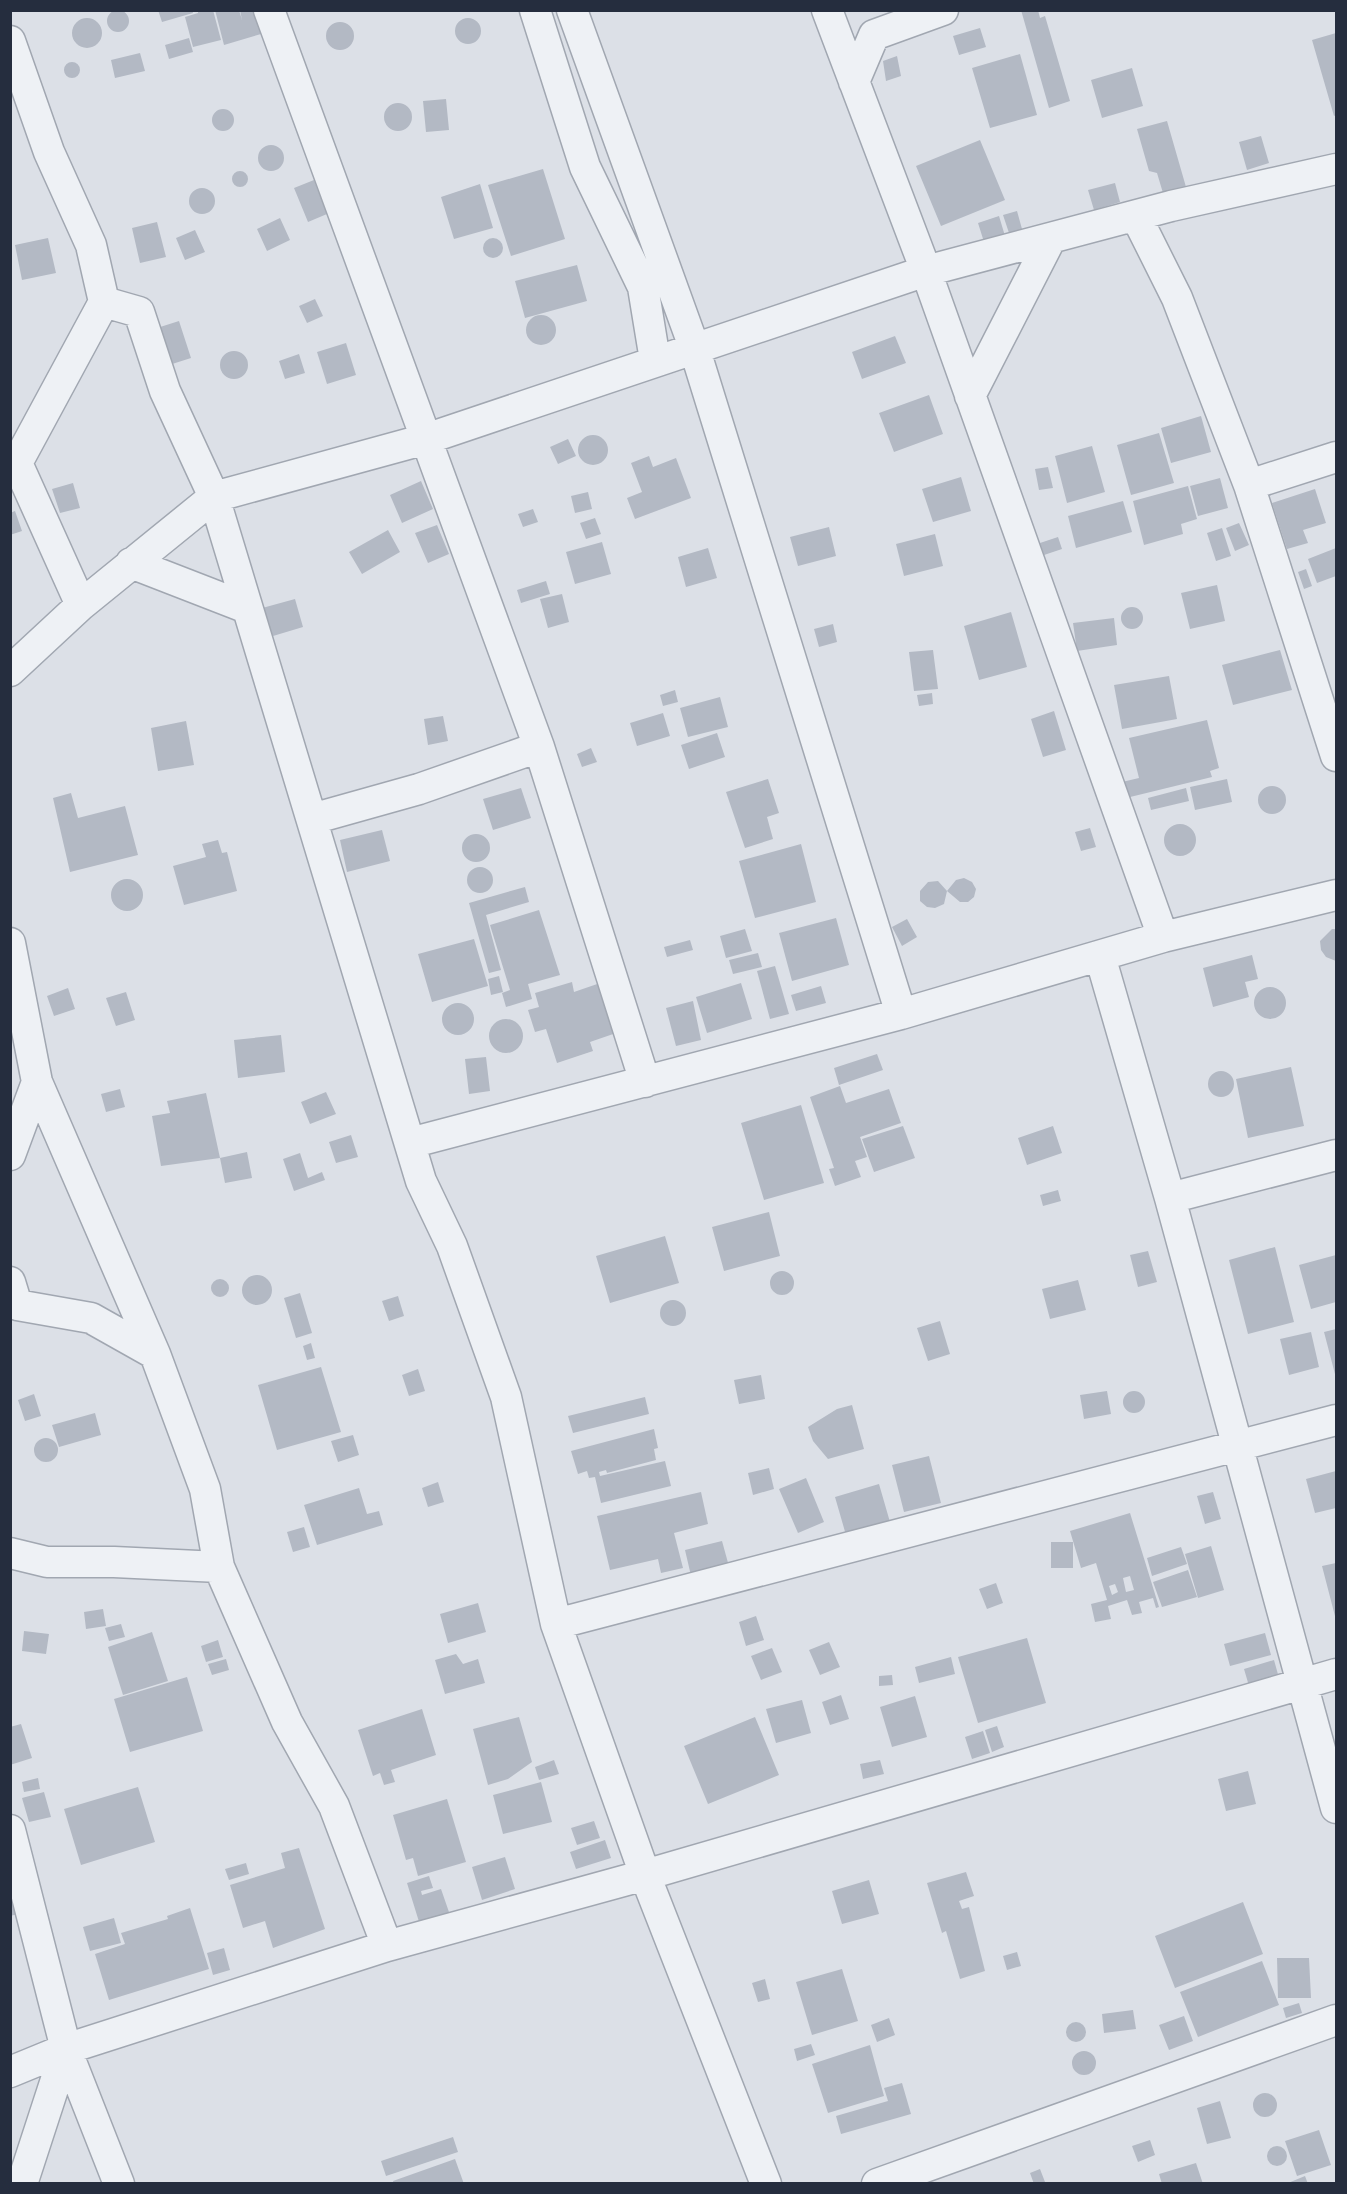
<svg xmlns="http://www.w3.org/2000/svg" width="1347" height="2194" viewBox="0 0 1347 2194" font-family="Rubik,sans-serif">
<rect width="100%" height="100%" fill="#dce0e7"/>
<!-- building -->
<path fill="#b3b9c4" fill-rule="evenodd" d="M107 21a11 11 0 1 1 22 0a11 11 0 1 1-22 0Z
M158 10H192L193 13 162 22Z
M198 10H213L221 40 193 47 185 17 198 13Z
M215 10H239L242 20 240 10H257L256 16 261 34 224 45Z
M1021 10H1038L1040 18 1045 16 1070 101 1049 108Z
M72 33a15 15 0 1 1 30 0a15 15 0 1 1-30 0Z
M455 31a13 13 0 1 1 26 0a13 13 0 1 1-26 0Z
M326 36a14 14 0 1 1 28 0a14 14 0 1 1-28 0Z
M980 28 986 47 959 55 953 36Z
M1336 33V115L1334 116 1312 40Z
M189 38 193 52 169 59 165 45Z
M140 53 145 71 115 78 111 60Z
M1020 54 1037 115 990 128 972 68Z
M897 56 901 76 886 81 883 61Z
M64 70a8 8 0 1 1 16 0a8 8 0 1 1-16 0Z
M1132 68 1143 106 1102 118 1091 80Z
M446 99 449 130 426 132 423 101Z
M384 117a14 14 0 1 1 28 0a14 14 0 1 1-28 0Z
M212 120a11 11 0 1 1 22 0a11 11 0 1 1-22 0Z
M1167 121 1186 187 1163 193 1157 173 1149 171 1137 129Z
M1261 136 1269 163 1247 170 1239 142Z
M980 140 1005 200 941 226 916 166Z
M258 158a13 13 0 1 1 26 0a13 13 0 1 1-26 0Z
M543 169 565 239 511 256 488 185Z
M232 179a8 8 0 1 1 16 0a8 8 0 1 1-16 0Z
M314 180 327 214 308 222 294 188Z
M1115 183 1120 202 1094 210 1088 190Z
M480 184 493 228 454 239 441 197Z
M189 201a13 13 0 1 1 26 0a13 13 0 1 1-26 0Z
M1017 211 1022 229 1009 233 1003 215Z
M999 216 1005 236 984 242 978 223Z
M280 218 290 240 267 251 257 229Z
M157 222 166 257 140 263 132 228Z
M195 230 205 252 185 260 176 238Z
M483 248a10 10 0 1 1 20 0a10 10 0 1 1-20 0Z
M48 238 56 273 22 280 15 245Z
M577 265 587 301 525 318 515 281Z
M315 299 323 316 307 323 299 306Z
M526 330a15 15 0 1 1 30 0a15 15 0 1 1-30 0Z
M179 321 191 358 169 365 157 328Z
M895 336 906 363 862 379 852 352Z
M346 343 356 375 327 384 317 352Z
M220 365a14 14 0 1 1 28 0a14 14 0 1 1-28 0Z
M299 354 305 373 285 379 279 361Z
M929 395 943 434 894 452 879 413Z
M1201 416 1211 452 1171 463 1161 428Z
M1159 433 1174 483 1131 495 1117 445Z
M578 450a15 15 0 1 1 30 0a15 15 0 1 1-30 0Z
M568 439 576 456 558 464 550 447Z
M1092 446 1105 492 1067 503 1055 456Z
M649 456 653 467 676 458 691 498 635 519 627 498 642 492 631 463Z
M1048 467 1053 488 1039 490 1035 469Z
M961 477 971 511 933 522 922 489Z
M1220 478 1228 508 1198 516 1190 486Z
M421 481 433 509 402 523 390 495Z
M73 483 80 508 60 513 52 489Z
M1188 486 1197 519 1181 524 1183 534 1144 545 1133 501Z
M1315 489 1326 523 1303 530 1308 543 1287 549 1272 503Z
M588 492 592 509 575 513 571 496Z
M1123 501 1132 532 1076 548 1068 516Z
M533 509 538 522 523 527 518 514Z
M15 511 22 531 10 535V513Z
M595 518 601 534 586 539 580 523Z
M1239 523 1249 545 1235 551 1226 528Z
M437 525 449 554 428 563 415 533Z
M829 527 836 556 798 566 790 537Z
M1222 528 1231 556 1216 561 1207 533Z
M388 530 400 552 362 574 349 552Z
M935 534 943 566 904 576 896 544Z
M1058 537 1062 549 1044 555 1040 543Z
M602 542 611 574 575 584 566 552Z
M708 548 717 578 686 587 678 557Z
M1336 548V576L1317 583 1308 559Z
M1306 569 1312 586 1304 589 1298 572Z
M546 581 550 594 521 603 517 590Z
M1217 585 1225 621 1190 629 1181 593Z
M562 594 569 622 548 628 540 599Z
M295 599 303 627 263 639 255 610Z
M1121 618a11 11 0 1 1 22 0a11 11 0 1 1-22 0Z
M1011 612 1027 667 979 680 964 626Z
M1114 618 1117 645 1077 651 1073 623Z
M833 624 837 642 819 647 814 629Z
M933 650 938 689 914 691 909 652Z
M1280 650 1292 690 1233 705 1222 665Z
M1169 676 1177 719 1122 729 1114 685Z
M675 690 678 702 663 706 660 695Z
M932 693 933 704 919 706 917 695Z
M720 697 728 727 688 737 680 708Z
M1054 711 1066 750 1043 757 1031 719Z
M663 713 670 736 637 746 630 723Z
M443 716 448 741 428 745 424 719Z
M1207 720 1219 768 1210 771 1212 777 1126 798 1122 782 1139 778 1129 738Z
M186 721 194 765 158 771 151 728Z
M717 733 725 757 689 769 681 745Z
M591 748 597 762 582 767 577 754Z
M768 779 779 813 767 817 773 839 745 848 726 792Z
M1227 779 1232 802 1195 810 1190 787Z
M1258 800a14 14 0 1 1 28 0a14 14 0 1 1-28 0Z
M521 788 531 818 493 830 483 799Z
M1186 788 1189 801 1151 810 1148 798Z
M71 793 78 818 125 806 138 855 70 872 53 798Z
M1164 840a16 16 0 1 1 32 0a16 16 0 1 1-32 0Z
M1090 828 1096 847 1081 851 1075 832Z
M382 830 390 861 347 872 340 840Z
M462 848a14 14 0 1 1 28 0a14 14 0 1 1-28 0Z
M218 840 222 853 227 852 237 891 184 905 173 866 206 857 202 844Z
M801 844 816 902 755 918 739 861Z
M467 880a13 13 0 1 1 26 0a13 13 0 1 1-26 0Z
M964 878 972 882 976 889 974 897 968 902H960L947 891 944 904 935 908 927 907 920 901V891L928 882 938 881 947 891 956 880Z
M111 895a16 16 0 1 1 32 0a16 16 0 1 1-32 0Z
M525 887 529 902 486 915 501 970 489 973 469 903Z
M539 910 560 975 528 984 532 999 506 1007 502 993 510 990 490 925Z
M836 918 849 965 792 981 779 933Z
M907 919 917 937 902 946 892 927Z
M745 929 752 951 726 958 720 936Z
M1332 929H1336V961L1326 957 1321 950 1320 941Z
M474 939 488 986 432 1002 418 954Z
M690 940 693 950 667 957 664 947Z
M758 953 762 967 733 974 729 960Z
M1252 955 1258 979 1245 982 1249 997 1213 1007 1203 968Z
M775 966 789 1014 770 1019 757 971Z
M499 976 503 992 491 995 488 979Z
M572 982 574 992 603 982 619 1032 590 1042 593 1051 557 1063 546 1029 535 1032 528 1010 539 1007 535 993Z
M741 983 752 1019 707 1033 696 997Z
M821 986 826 1003 796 1011 791 995Z
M1254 1003a16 16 0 1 1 32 0a16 16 0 1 1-32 0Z
M68 988 75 1009 54 1016 47 996Z
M126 992 135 1020 116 1026 106 998Z
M693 1001 701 1040 676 1046 666 1008Z
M442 1019a16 16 0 1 1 32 0a16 16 0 1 1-32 0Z
M489 1036a17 17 0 1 1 34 0a17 17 0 1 1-34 0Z
M281 1035 285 1072 238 1078 234 1040Z
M877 1054 883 1070 839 1085 834 1068Z
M486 1057 490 1091 469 1094 465 1059Z
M1291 1067 1304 1126 1248 1138 1236 1079Z
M1208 1084a13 13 0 1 1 26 0a13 13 0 1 1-26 0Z
M840 1086 846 1103 889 1089 901 1123 860 1137 867 1157 855 1161 861 1177 835 1186 829 1169 834 1168 810 1097Z
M120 1089 125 1107 106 1112 101 1094Z
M326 1092 336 1114 310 1124 301 1102Z
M206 1093 220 1158 161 1166 152 1116 170 1113 167 1101Z
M801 1105 824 1183 764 1200 741 1123Z
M903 1126 915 1158 874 1172 862 1139Z
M1053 1126 1062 1153 1027 1165 1018 1138Z
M351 1135 358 1157 336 1163 329 1142Z
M247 1152 252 1178 225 1183 220 1158Z
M300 1153 308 1178 322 1172 325 1180 294 1191 283 1159Z
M1058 1190 1061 1201 1043 1206 1040 1195Z
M769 1212 780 1256 724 1271 712 1227Z
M665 1236 679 1283 610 1303 596 1256Z
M1275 1247 1294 1322 1248 1334 1229 1260Z
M1148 1251 1157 1282 1138 1287 1130 1255Z
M1336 1255V1302L1311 1309 1299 1265Z
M770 1283a12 12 0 1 1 24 0a12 12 0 1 1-24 0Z
M242 1290a15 15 0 1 1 30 0a15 15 0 1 1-30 0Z
M211 1288a9 9 0 1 1 18 0a9 9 0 1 1-18 0Z
M1078 1280 1086 1310 1050 1319 1042 1289Z
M300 1293 312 1333 296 1338 284 1298Z
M398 1296 404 1316 389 1321 382 1301Z
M660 1313a13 13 0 1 1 26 0a13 13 0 1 1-26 0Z
M940 1321 950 1354 928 1361 917 1328Z
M1336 1329V1378L1324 1332Z
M1311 1332 1319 1367 1289 1375 1280 1339Z
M311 1343 315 1358 307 1360 303 1346Z
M321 1367 341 1432 277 1450 258 1385Z
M418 1369 425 1391 409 1396 402 1375Z
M761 1375 765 1399 739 1404 734 1380Z
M1123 1402a11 11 0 1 1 22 0a11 11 0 1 1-22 0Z
M1107 1391 1111 1414 1084 1419 1080 1395Z
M34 1394 41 1416 25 1421 18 1400Z
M645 1397 649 1414 573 1433 568 1416Z
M852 1405 864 1449 828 1459 813 1441 808 1427 837 1409Z
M95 1413 101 1435 59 1447 52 1425Z
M654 1429 658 1448 654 1449 656 1460 607 1473 606 1470 599 1472 600 1476 665 1461 671 1486 601 1503 595 1477 589 1478 587 1471 578 1474 571 1451Z
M353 1435 359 1455 338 1462 331 1441Z
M34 1450a12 12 0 1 1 24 0a12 12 0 1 1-24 0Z
M929 1456 941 1503 904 1512 892 1465Z
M769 1468 774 1489 753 1495 748 1473Z
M1336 1471V1508L1315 1513 1306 1479Z
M806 1478 824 1522 798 1533 779 1489Z
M438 1482 444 1502 428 1507 422 1488Z
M879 1484 892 1529 848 1542 835 1497Z
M359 1488 367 1514 379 1511 383 1525 317 1545 304 1505Z
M701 1492 708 1524 674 1533 683 1568 661 1573 658 1559 610 1570 597 1516Z
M1213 1492 1221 1519 1205 1524 1197 1496Z
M1130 1513 1159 1607 1156 1608 1153 1598 1139 1602 1142 1613 1132 1615 1127 1600 1108 1606 1111 1619 1095 1622 1091 1604 1107 1600 1096 1563 1081 1568 1070 1531ZM1130 1576 1134 1590 1126 1592 1123 1578ZM1115 1584 1118 1592 1112 1595 1109 1586Z
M304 1527 310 1547 293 1552 287 1532Z
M722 1541 730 1570 692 1580 685 1550Z
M1051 1542H1073V1568H1051Z
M1211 1546 1224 1590 1198 1598 1185 1554Z
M1181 1547 1187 1564 1152 1576 1147 1558Z
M1336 1563V1620L1322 1566Z
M1188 1570 1197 1597 1162 1607 1153 1582Z
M996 1583 1003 1603 987 1609 979 1589Z
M478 1603 486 1632 448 1643 440 1614Z
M103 1609 106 1626 86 1629 84 1612Z
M756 1616 764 1640 746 1646 739 1622Z
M121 1624 125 1637 109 1641 105 1628Z
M24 1631 49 1634 46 1654 22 1651Z
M152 1632 168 1681 123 1695 108 1647Z
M1265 1633 1271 1655 1230 1666 1224 1644Z
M1027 1638 1046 1703 978 1723 958 1657Z
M218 1640 223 1657 206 1662 201 1646Z
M829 1642 840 1667 820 1675 809 1650Z
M772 1648 782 1672 761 1680 751 1656Z
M456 1654 463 1664 478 1659 485 1683 445 1694 435 1660Z
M951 1657 955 1674 919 1683 915 1667Z
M226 1659 229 1670 212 1675 208 1664Z
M1274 1660 1279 1678 1249 1686 1244 1669Z
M892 1675 893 1685 879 1686V1676Z
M187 1677 203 1731 130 1752 114 1699Z
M841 1695 849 1719 830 1725 822 1702Z
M915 1696 927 1737 892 1747 880 1707Z
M802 1700 811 1733 776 1743 766 1709Z
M422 1709 436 1755 391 1770 395 1782 384 1785 380 1773 373 1776 358 1730Z
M519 1717 532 1762 508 1779 488 1785 473 1729Z
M755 1717 779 1775 708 1804 684 1746Z
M21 1724 32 1758 10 1765V1727Z
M997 1726 1004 1747 992 1752 985 1730Z
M983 1731 990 1753 972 1759 965 1737Z
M554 1760 559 1774 539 1780 535 1767Z
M880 1760 884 1774 863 1779 860 1764Z
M1248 1771 1256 1804 1226 1811 1218 1779Z
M38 1778 40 1789 24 1792 22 1782Z
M541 1782 552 1822 503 1834 493 1795Z
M138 1787 155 1842 81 1865 64 1809Z
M44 1792 51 1817 29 1822 22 1798Z
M447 1799 466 1862 418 1876 413 1858 406 1860 393 1815Z
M594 1821 600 1838 577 1845 571 1828Z
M605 1840 611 1858 576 1869 570 1852Z
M299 1848 325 1929 273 1948 265 1921 243 1928 230 1885 285 1868 281 1853Z
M505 1857 515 1889 482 1900 472 1867Z
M246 1863 249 1874 229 1880 225 1869Z
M966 1872 974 1896 959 1901 962 1909 969 1907 985 1971 960 1979 946 1931 942 1933 927 1883Z
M429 1876 433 1888 421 1891 422 1895 441 1889 450 1915 420 1925 407 1883Z
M869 1880 879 1914 842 1924 832 1891Z
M10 1886 18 1914 10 1916Z
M1243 1902 1263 1954 1175 1988 1155 1936Z
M190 1908 209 1969 109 2000 95 1954 125 1944 121 1933 168 1919 167 1916Z
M114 1918 121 1943 90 1951 83 1927Z
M224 1948 230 1970 213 1975 207 1953Z
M1017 1952 1021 1966 1007 1970 1003 1956Z
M1277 1958H1309L1311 1998H1278Z
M1262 1961 1279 2005 1198 2037 1180 1992Z
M842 1969 858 2021 812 2035 796 1982Z
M765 1979 770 1999 758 2002 752 1983Z
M1299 2003 1302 2013 1286 2018 1283 2008Z
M1133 2010 1136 2029 1104 2033 1102 2014Z
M1184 2016 1193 2041 1169 2050 1159 2025Z
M889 2018 895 2035 877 2042 871 2025Z
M1066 2032a10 10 0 1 1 20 0a10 10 0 1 1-20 0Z
M811 2044 815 2055 797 2061 794 2049Z
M870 2045 884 2096 828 2113 812 2064Z
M1072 2063a12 12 0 1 1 24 0a12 12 0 1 1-24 0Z
M902 2083 911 2114 841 2134 836 2116 888 2101 884 2088Z
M1253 2105a12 12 0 1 1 24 0a12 12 0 1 1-24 0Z
M1220 2101 1231 2138 1207 2144 1197 2108Z
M1319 2130 1331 2165 1297 2176 1285 2141Z
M453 2137 458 2152 386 2176 381 2161Z
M1150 2140 1155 2155 1138 2162 1132 2146Z
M1267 2156a10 10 0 1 1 20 0a10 10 0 1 1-20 0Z
M455 2159 464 2184H394L393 2181Z
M1196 2163 1203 2184H1162L1159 2174Z
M1040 2169 1045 2182 1034 2184 1030 2173Z
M1305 2176 1308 2184H1288V2183Z"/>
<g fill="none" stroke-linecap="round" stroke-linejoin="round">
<defs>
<path id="minor" d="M269 10 539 747 645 1082
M535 10 585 167 643 287 655 360
M572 10 694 347 901 1014
M827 10 926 271 1163 937
M10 41 49 152 91 245 104 302 17 463 10 467
M854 82 874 35 943 10
M1136 216 1177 298 1249 485 1336 756
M104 302 139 312 165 391 214 497 421 1181 452 1246 506 1397 556 1624 645 1875 766 2184
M970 396 1051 238
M10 457 17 463 81 605
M1249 485 1336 457
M131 563 247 608
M10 671 81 605 214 497 426 439 926 271 1171 206 1336 169
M312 819 419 789 539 747
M10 943 37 1082 155 1354
M1100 956 1170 1198 1336 1808
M410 1143 901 1014 1163 937 1336 895
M10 1155 37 1082
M1170 1198 1336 1155
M10 1282 17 1305 91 1318 155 1354 205 1489 219 1567 287 1722 334 1806 387 1946
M10 1553 47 1562H114L219 1567
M556 1624 1336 1420
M10 1830 66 2049 119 2184
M10 2072 66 2049 387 1946 645 1875 1336 1674
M22 2184 66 2049
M877 2184 1336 2020"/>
</defs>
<!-- minor casing -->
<use href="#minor" stroke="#a1a7b1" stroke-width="33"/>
<!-- minor -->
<use href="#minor" stroke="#eef1f5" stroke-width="30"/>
</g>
<!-- border -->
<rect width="1347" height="2194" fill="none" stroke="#252d3e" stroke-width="24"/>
</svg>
